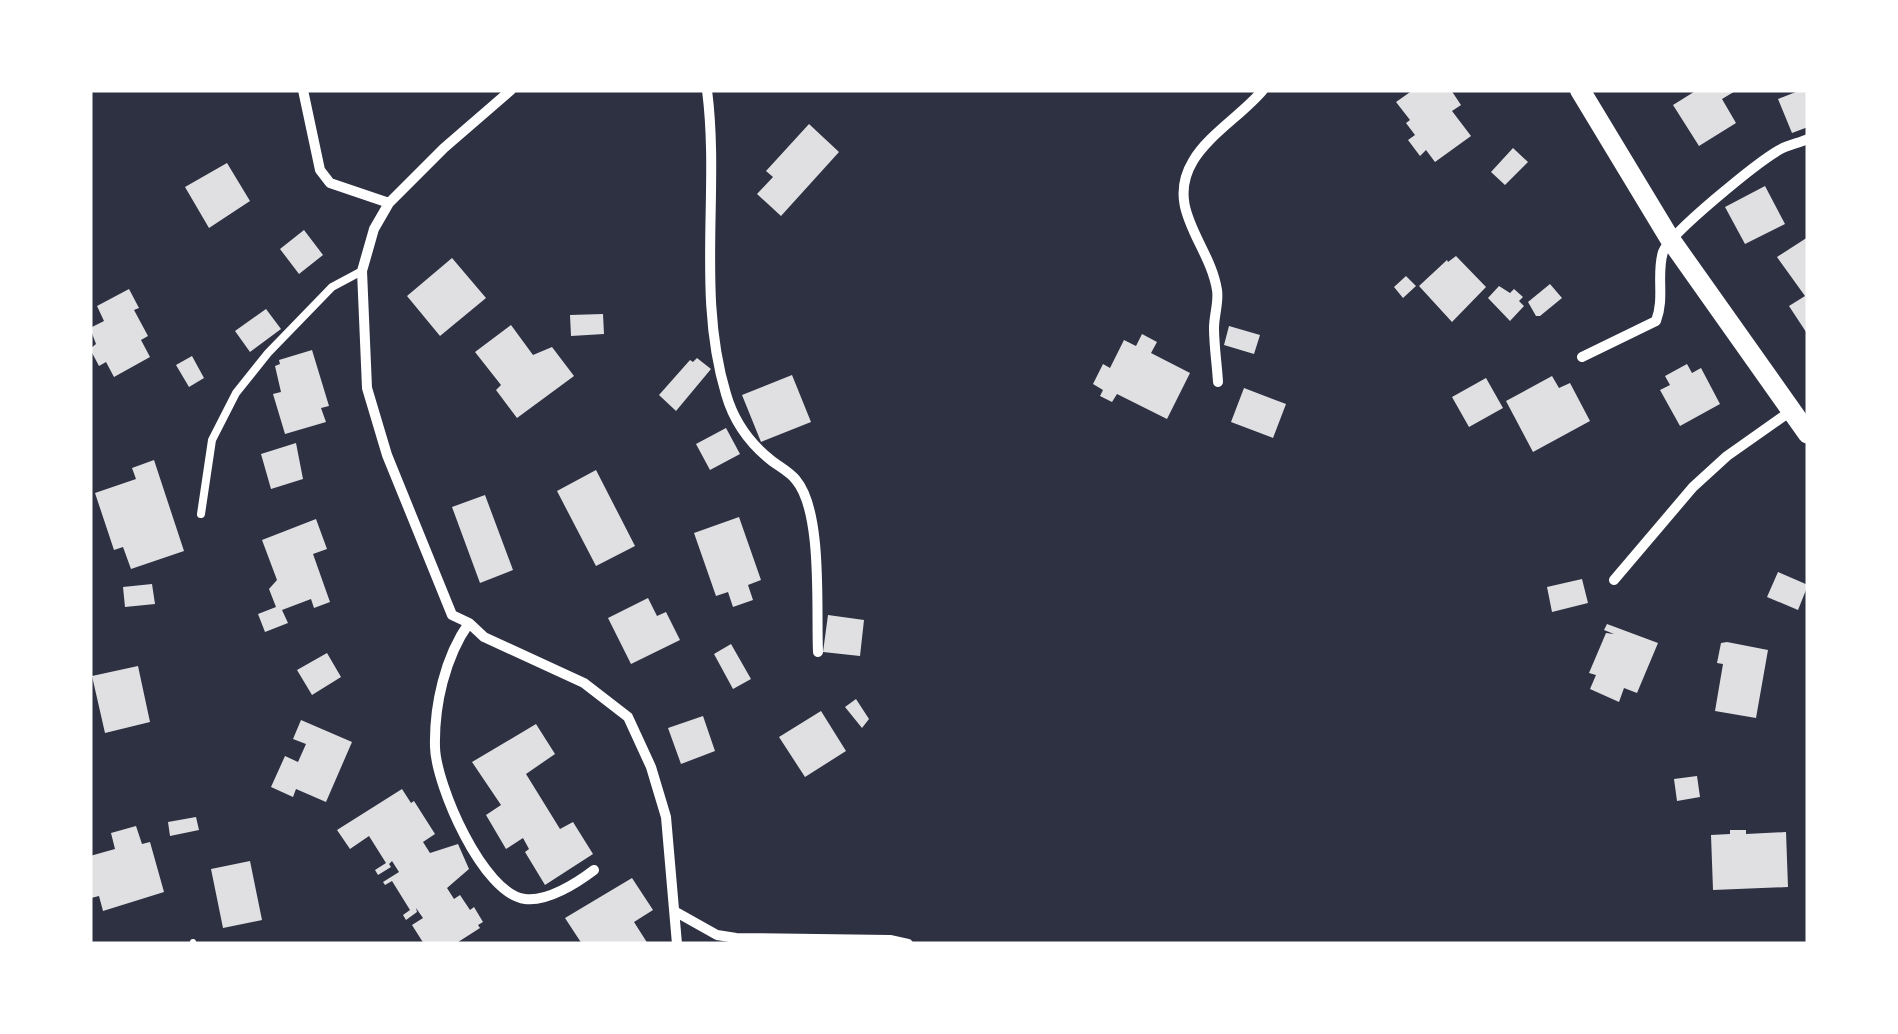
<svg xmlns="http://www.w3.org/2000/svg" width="1898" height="1034" viewBox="0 0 1898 1034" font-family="Arial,sans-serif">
<rect width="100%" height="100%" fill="#2d3142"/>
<!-- building -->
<path fill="#e0e0e3" d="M1413 90H1451L1461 105 1452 111 1471 136 1435 162 1426 150 1420 156 1408 140 1415 135 1406 123 1410 120 1396 102Z
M1697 90H1737L1722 99 1736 123 1699 146 1673 105Z
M1801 90 1808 93V127L1792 133 1778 99Z
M809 124 839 152 781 216 757 194 773 177 766 171Z
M1513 148 1528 162 1505 185 1491 172Z
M227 163 250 201 209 228 185 187Z
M1765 186 1785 224 1745 244 1725 207Z
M304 230 323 255 299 274 280 249Z
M1808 237V335L1789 306 1805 296 1777 257Z
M1456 256 1486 287 1452 322 1419 286 1447 260 1448 262Z
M452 258 486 298 440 336 407 296Z
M1406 276 1416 286 1403 298 1394 287Z
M1550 284 1562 298 1540 316H1536L1528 302Z
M1499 286 1510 293 1514 289 1523 297 1519 301 1524 306 1510 321 1488 298Z
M129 289 139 308 134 310 148 336 141 340 150 357 114 377 106 362 99 366 90 349 96 344 90 328 104 321 97 306Z
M266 309 281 329 250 352 235 331Z
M603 314 604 334 571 336 570 315Z
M511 325 533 355 552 347 574 376 517 418 496 390 501 385 475 352Z
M1229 326 1260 335 1254 354 1224 345Z
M1142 334 1157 342 1151 353 1190 373 1167 419 1117 394 1112 402 1100 396 1103 390 1093 384 1103 364 1110 368 1124 340 1136 346Z
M312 350 329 406 321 408 326 422 285 434 273 394 281 392 275 366 280 364 279 360Z
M192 356 204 378 189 387 176 365Z
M697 358 711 369 676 411 659 395 690 360 693 362Z
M1687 364 1692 373 1701 368 1720 404 1680 426 1660 390 1670 385 1665 376Z
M792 375 811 422 761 442 742 395Z
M1552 376 1559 388 1570 383 1590 421 1533 452 1506 401Z
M1486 378 1503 408 1469 427 1452 397Z
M1244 388 1286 404 1273 438 1231 422Z
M726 428 740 454 710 470 696 444Z
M296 443 303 479 271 489 261 454Z
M154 460 184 551 131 569 123 547 114 550 95 493 136 479 132 468Z
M596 470 635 546 596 566 557 491Z
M485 495 513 570 480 583 452 507Z
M739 517 761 580 748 585 753 600 733 607 728 592 716 596 694 533Z
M316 519 327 549 313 554 330 602 314 608 311 599 282 610 288 623 265 632 258 614 276 607 269 589 277 580 262 540Z
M1778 572 1808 585 1798 610 1767 597Z
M1582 579 1588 603 1552 612 1547 587Z
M152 584 155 604 125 607 123 587Z
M648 598 657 616 666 612 680 640 631 664 608 618Z
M828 615 864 620 860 656 823 652Z
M1607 624 1658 643 1637 693 1624 688 1619 702 1590 689 1596 675 1589 673 1606 633 1614 634 1604 630Z
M1727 642 1768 650 1756 718 1715 711 1723 664 1717 663 1721 643Z
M731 644 751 679 733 689 714 654Z
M327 653 341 677 312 695 297 670Z
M138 666 150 722 105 733 92 676Z
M856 699 869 719 862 728 845 707Z
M821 711 846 751 805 777 779 737Z
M703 716 715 751 681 764 668 728Z
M301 720 352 742 326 802 296 789 293 797 271 787 285 756 298 762 306 744 293 739Z
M536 724 555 754 526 774 560 829 573 822 593 854 545 885 525 852 529 849 523 838 506 849 486 815 501 805 472 762Z
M1697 776 1700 797 1677 801 1674 779Z
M402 789 411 803 414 801 435 834 423 842 430 853 458 844 469 869 447 888 454 899 460 895 470 910 474 907 483 922 478 925 480 928 455 944H424L412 925 423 918 416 908 417 912 406 920 403 915 410 910 392 881 385 885 383 882 399 872 392 861 389 864 391 867 378 875 375 870 386 863 369 836 350 849 337 830Z
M196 817 199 830 170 836 168 822Z
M136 826 142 844 150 842 164 892 103 911 99 896 91 898 90 894V856L115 849 111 833Z
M1730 830H1746V834L1786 832 1788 887 1713 890 1711 835 1730 834Z
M250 861 262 920 223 928 211 869Z
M632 878 653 910 634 922 648 944H582L565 918Z"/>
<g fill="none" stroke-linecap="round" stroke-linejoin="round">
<!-- path -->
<path stroke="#fff" stroke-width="6" d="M193 944V942"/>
<!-- service -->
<path stroke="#fff" stroke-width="8" d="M201 514 212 440 236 393 268 353 332 287 362 271"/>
<!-- minor -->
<path stroke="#fff" stroke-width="10" d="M303 90 320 170 330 183 389 203
M511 90 444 148 389 203 374 229 362 271 367 388 387 455 452 615 469 623 484 637 584 683 628 717 651 767 666 817 677 944
M707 90C720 191 696 295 726 394 734 422 749 443 772 461 780 467 791 473 796 480 823 512 816 609 818 652
M1582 357 1656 321C1665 298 1656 274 1663 252 1670 233 1758 162 1779 150 1788 145 1799 143 1808 139
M1218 382C1217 364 1214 346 1214 328 1214 315 1219 302 1217 290 1210 244 1164 209 1193 161 1208 135 1243 114 1263 90
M1614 580 1693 487 1727 456 1791 411
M469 623C445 657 434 705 435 747 436 785 483 894 525 899 547 902 577 883 594 870
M676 912 717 935 736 938 890 940 908 944"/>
<!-- secondary -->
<path stroke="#fff" stroke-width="20" d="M1580 90 1670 239 1808 434"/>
</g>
<!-- border -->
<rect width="1898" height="1034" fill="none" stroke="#ffffff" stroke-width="185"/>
</svg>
